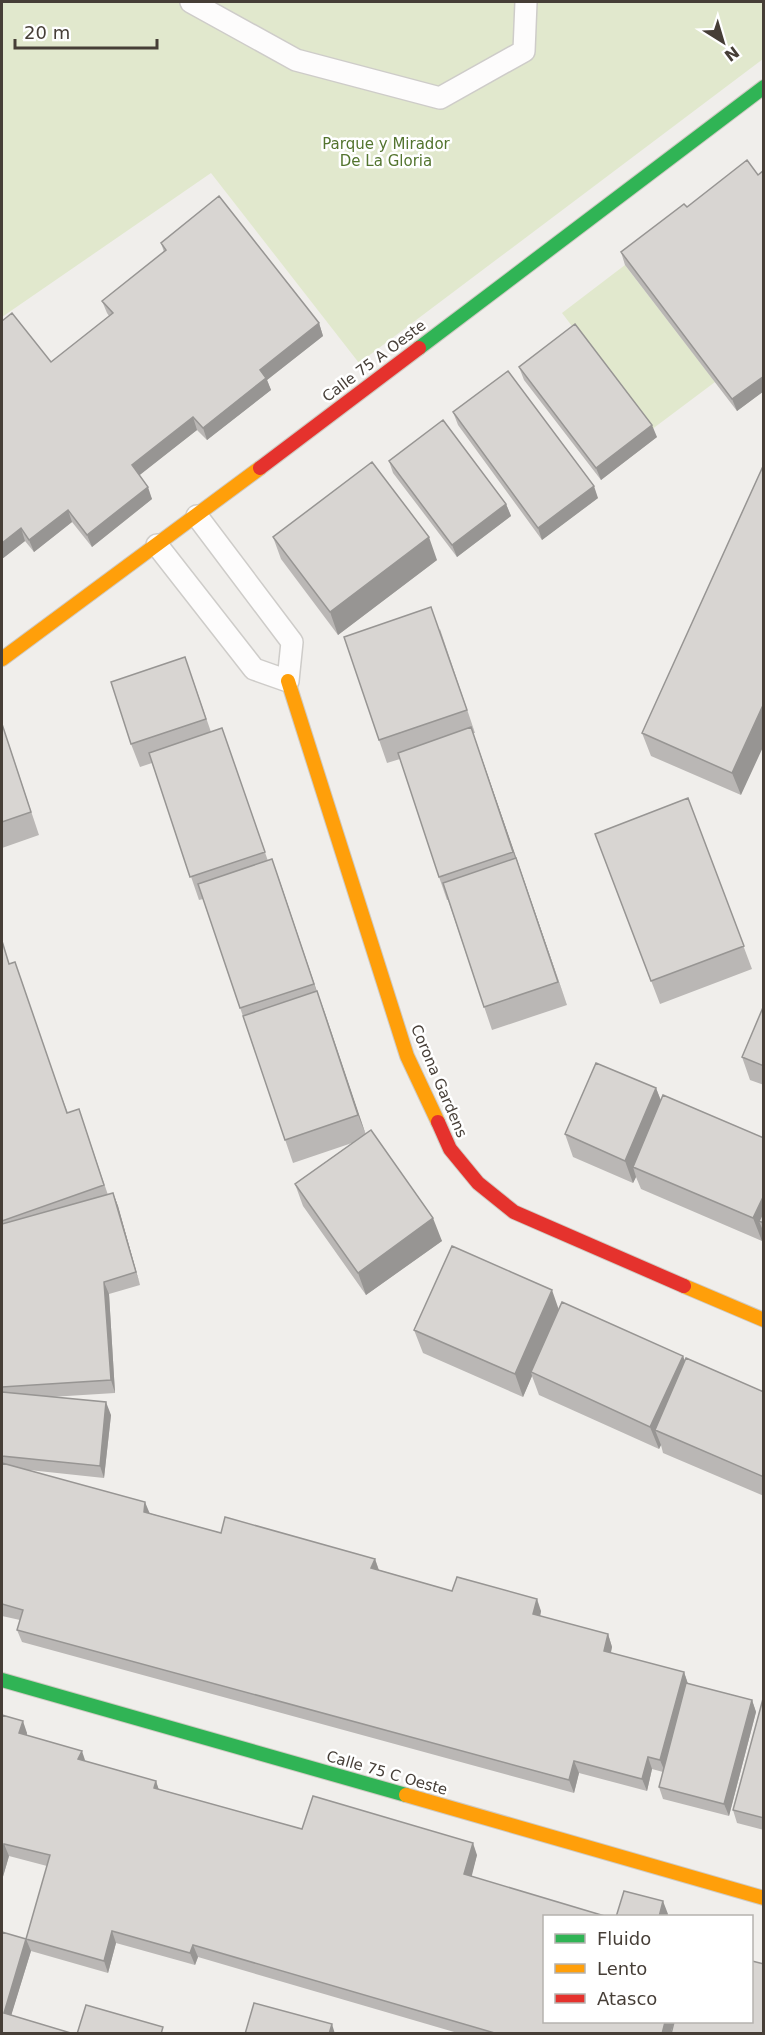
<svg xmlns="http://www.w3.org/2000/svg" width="765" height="2035" viewBox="0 0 765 2035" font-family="'DejaVu Sans',sans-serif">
<rect width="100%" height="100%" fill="#f0eeeb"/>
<!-- green -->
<path fill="#e1e8cd" d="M2 2H763V59L359 363 211 173 2 317Z
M625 265 715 382 651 430 562 313Z"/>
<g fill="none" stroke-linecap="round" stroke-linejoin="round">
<defs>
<path id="lane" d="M191 2 296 60 440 98 524 51 526 2
M157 545 254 669 288 681 292 642 197 516"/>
<path id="fast" d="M419 348 764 87
M2 1680 406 1795"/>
<path id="slow" d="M2 659 260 468
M288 681 407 1056 438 1122
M684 1286 764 1320
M406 1795 764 1898"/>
<path id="jam" d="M260 468 419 348
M438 1122 450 1149 478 1183 514 1212 684 1286"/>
</defs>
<!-- lane casing -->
<use href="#lane" stroke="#ceccc9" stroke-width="24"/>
<!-- fast casing -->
<use href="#fast" stroke="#cfcac2" stroke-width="16"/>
<!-- slow casing -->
<use href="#slow" stroke="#cfcac2" stroke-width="16"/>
<!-- jam casing -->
<use href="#jam" stroke="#cfcac2" stroke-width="16"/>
<!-- lane -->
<use href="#lane" stroke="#fdfcfc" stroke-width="21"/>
<!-- fast -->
<use href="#fast" stroke="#30b455" stroke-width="14"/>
<!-- slow -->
<use href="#slow" stroke="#ff9f0a" stroke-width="14"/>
<!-- jam -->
<use href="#jam" stroke="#e5322d" stroke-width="14"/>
</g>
<!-- wall -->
<path fill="#bab7b5" d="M764 170V391L737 411 625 265 621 252 687 207 758 175Z
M161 243 319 323 323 336 267 380 271 390 207 440 197 430 139 475 152 499 92 547 72 522 34 552 25 541 2 559 51 362 109 316 107 313 102 301 164 252Z
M519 367 657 437 601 480 524 380Z
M453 412 598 498 542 540 458 425Z
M389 461 506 504 511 516 457 557 393 473Z
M764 464 741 795 651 756 642 733Z
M273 537 437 560 338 635 281 559Z
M440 629 475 733H473L567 1005 492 1030 448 900H447L439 877 400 759 387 763 379 740Z
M193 680 211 732 222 728 268 861 272 859 280 882 365 1133 442 1241 366 1295 303 1206 295 1184 352 1143 293 1163 203 899 199 900 152 763 140 767 131 744Z
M2 724 39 835 2 848Z
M688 798 752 969 660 1004 595 834Z
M2 940 9 964 68 1113 79 1109 108 1195 113 1193 118 1206 140 1285 109 1294 115 1393 51 1397 111 1415 104 1478 29 1470 149 1513 221 1533 375 1559 379 1570 452 1591 541 1611 540 1616 608 1634 612 1647 611 1653 684 1672 688 1684 752 1700 756 1712 729 1816 663 1799 659 1787 663 1772 652 1769 647 1791 579 1773 574 1793 22 1642 17 1630 20 1620 2 1616Z
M764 1005V1085L750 1080 742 1057Z
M656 1088 661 1101 764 1138V1237L762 1241 641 1189 636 1177 633 1183 573 1157 565 1134Z
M559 1310 683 1356 685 1361 764 1392V1496L663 1453 661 1445 659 1449 539 1395 532 1376 523 1397 423 1353 414 1330Z
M764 1695V1830L737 1823 733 1810Z
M2 1715 27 1733V1735L85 1761 156 1781 158 1789 302 1829 477 1855 471 1876 544 2022H674L670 2034H461L198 1957 195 1965 116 1943 108 1973 31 1951 11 2015 2 2034 26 1939 47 1866 9 1856 2 1880Z"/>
<!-- shaded-wall -->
<path fill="#979593" d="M319 323 323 336 267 380 271 390 207 440 203 428 260 370Z
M764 376V391L737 411 732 399Z
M193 417 197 430 136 478 132 465Z
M652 425 657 437 601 480 596 468Z
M594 486 598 498 542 540 538 528Z
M148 487 152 499 92 547 87 535Z
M506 504 511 516 457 557 452 545Z
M68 510 72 522 34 552 29 540Z
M21 528 25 541 2 559V543Z
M429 537 437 560 338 635 330 612Z
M764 703V745L741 795 732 773Z
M471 727 524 880 567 1005 513 852Z
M272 859 280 882 322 1007 314 984Z
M317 991 325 1013 367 1138 358 1115Z
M656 1088 665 1111 633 1167 636 1177 633 1183 625 1161Z
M113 1193 118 1206 140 1285 136 1272Z
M764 1195V1223L759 1221 764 1233V1237L762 1241 753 1218Z
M433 1218 442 1241 366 1295 358 1273Z
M104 1282 109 1294 115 1393 111 1380Z
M552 1290 560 1313 531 1372 532 1376 523 1397 515 1374Z
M683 1356 691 1379 655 1430 661 1445 659 1449 650 1427Z
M106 1402 111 1415 104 1478 100 1466Z
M145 1502 150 1514 144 1512Z
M375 1559 379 1571 371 1568Z
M537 1599 541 1611 538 1627 533 1614Z
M608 1634 612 1647 608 1663 604 1651Z
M684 1672 688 1684 665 1772 660 1760Z
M752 1700 756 1712 729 1816 724 1804Z
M23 1721 27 1733 24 1746 19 1733Z
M82 1751 86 1763 78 1759Z
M648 1757 652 1769 647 1791 642 1779Z
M574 1761 579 1773 574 1793 569 1780Z
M156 1781 160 1793 154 1788Z
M473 1843 477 1855 469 1887 464 1874Z
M4 1844 9 1856 2 1880V1853Z
M663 1901 668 1914 667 1917H659Z
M112 1931 116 1943 108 1973 104 1961Z
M26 1939 31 1951 8 2026 4 2013Z
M193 1945 198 1957 195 1965 190 1953Z
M665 2022H674L670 2034H662Z
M332 2024 335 2034H329Z"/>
<!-- building -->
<path fill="#d8d5d2" stroke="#979593" stroke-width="1.5" d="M747 160 758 175 764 170V376L732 399 621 252 684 204 687 207Z
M219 196 319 323 260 370 266 378 203 428 193 417 132 465 148 487 87 535 68 510 29 540 21 528 2 543V321L12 313 51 362 113 313 102 301 166 250 161 243Z
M575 324 652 425 596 468 519 367Z
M508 371 594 486 538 528 453 412Z
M443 420 506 504 452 545 389 461Z
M372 462 429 537 330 612 273 537Z
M764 464V703L732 773 642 733Z
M431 607 467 710 379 740 344 637Z
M185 657 206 719 131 744 111 682Z
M2 724 31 812 2 822Z
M471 727 513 852 439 877 398 753Z
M222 728 265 852 190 877 149 753Z
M688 798 744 946 651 981 595 834Z
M516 858 558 982 484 1007 443 883Z
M272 859 314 984 240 1008 198 884Z
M2 941 9 964 15 962 67 1113 79 1109 104 1185 2 1221Z
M317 991 358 1115 285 1140 243 1016Z
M764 1005V1066L742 1057Z
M596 1063 656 1088 625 1161 565 1134Z
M663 1095 764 1138V1195L753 1218 633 1167Z
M371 1130 433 1218 358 1273 295 1184Z
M113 1193 136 1272 104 1282 111 1380 2 1387V1224Z
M764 1211V1223L759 1221Z
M452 1246 552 1290 515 1374 414 1330Z
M562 1302 683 1356 650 1427 531 1372Z
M686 1358 764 1392V1477L655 1430Z
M2 1392 106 1402 100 1466 2 1456Z
M2 1463 145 1502 144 1512 221 1533 225 1517 375 1559 371 1568 452 1591 457 1577 537 1599 533 1614 608 1634 604 1651 684 1672 660 1760 648 1757 642 1779 574 1761 569 1780 17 1630 23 1610 2 1604Z
M686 1683 752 1700 724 1804 659 1787Z
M764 1695V1818L733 1810Z
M2 1715 23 1721 19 1733 82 1751 78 1759 156 1781 154 1788 302 1829 313 1796 473 1843 464 1874 608 1917H544V2022H665L662 2034H498L193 1945 190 1953 112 1931 104 1961 26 1939 4 2013 74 2034H2V1932L26 1939 50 1855 4 1844 2 1853Z
M624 1891 663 1901 659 1917H616Z
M752 1961 764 1964V2034H671L674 2022H752Z
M254 2003 332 2024 329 2034H245Z
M86 2005 163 2027 161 2034H77Z"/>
<g text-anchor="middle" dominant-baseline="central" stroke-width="5" stroke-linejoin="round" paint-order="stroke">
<!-- park labels -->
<g font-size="15" fill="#53742e" stroke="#fff">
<text x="386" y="144">Parque y Mirador<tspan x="386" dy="17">De La Gloria</tspan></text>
</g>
<!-- street labels -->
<g font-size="15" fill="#463e37" stroke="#fff">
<text transform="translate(374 361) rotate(-37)">Calle 75 A Oeste</text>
<text transform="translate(439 1081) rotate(67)">Corona Gardens</text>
<text transform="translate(387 1773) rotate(16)">Calle 75 C Oeste</text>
</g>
</g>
<!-- border -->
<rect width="765" height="2035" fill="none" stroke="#463e37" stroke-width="6"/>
<!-- legend -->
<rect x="543" y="1915" width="210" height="108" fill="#ffffff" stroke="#b5b2af" stroke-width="1.5"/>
<rect x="555" y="1934" width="30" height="9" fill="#30b455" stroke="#b5b2af" stroke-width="1.5"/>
<text x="597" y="1945" font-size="18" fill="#463e37">Fluido</text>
<rect x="555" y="1964" width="30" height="9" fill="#ff9f0a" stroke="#b5b2af" stroke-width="1.5"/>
<text x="597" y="1975" font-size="18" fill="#463e37">Lento</text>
<rect x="555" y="1994" width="30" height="9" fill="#e5322d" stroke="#b5b2af" stroke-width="1.5"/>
<text x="597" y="2005" font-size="18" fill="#463e37">Atasco</text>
<!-- north arrow -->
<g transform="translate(723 42) rotate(143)" stroke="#ffffff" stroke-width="4.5" paint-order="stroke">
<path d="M0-4.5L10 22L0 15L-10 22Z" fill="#463e37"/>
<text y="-9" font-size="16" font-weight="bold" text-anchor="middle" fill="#463e37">N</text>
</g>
<!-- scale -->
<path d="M15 39v9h142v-9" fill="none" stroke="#463e37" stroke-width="3"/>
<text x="24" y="39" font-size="18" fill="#463e37" stroke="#ffffff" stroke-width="4.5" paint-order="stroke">20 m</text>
</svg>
